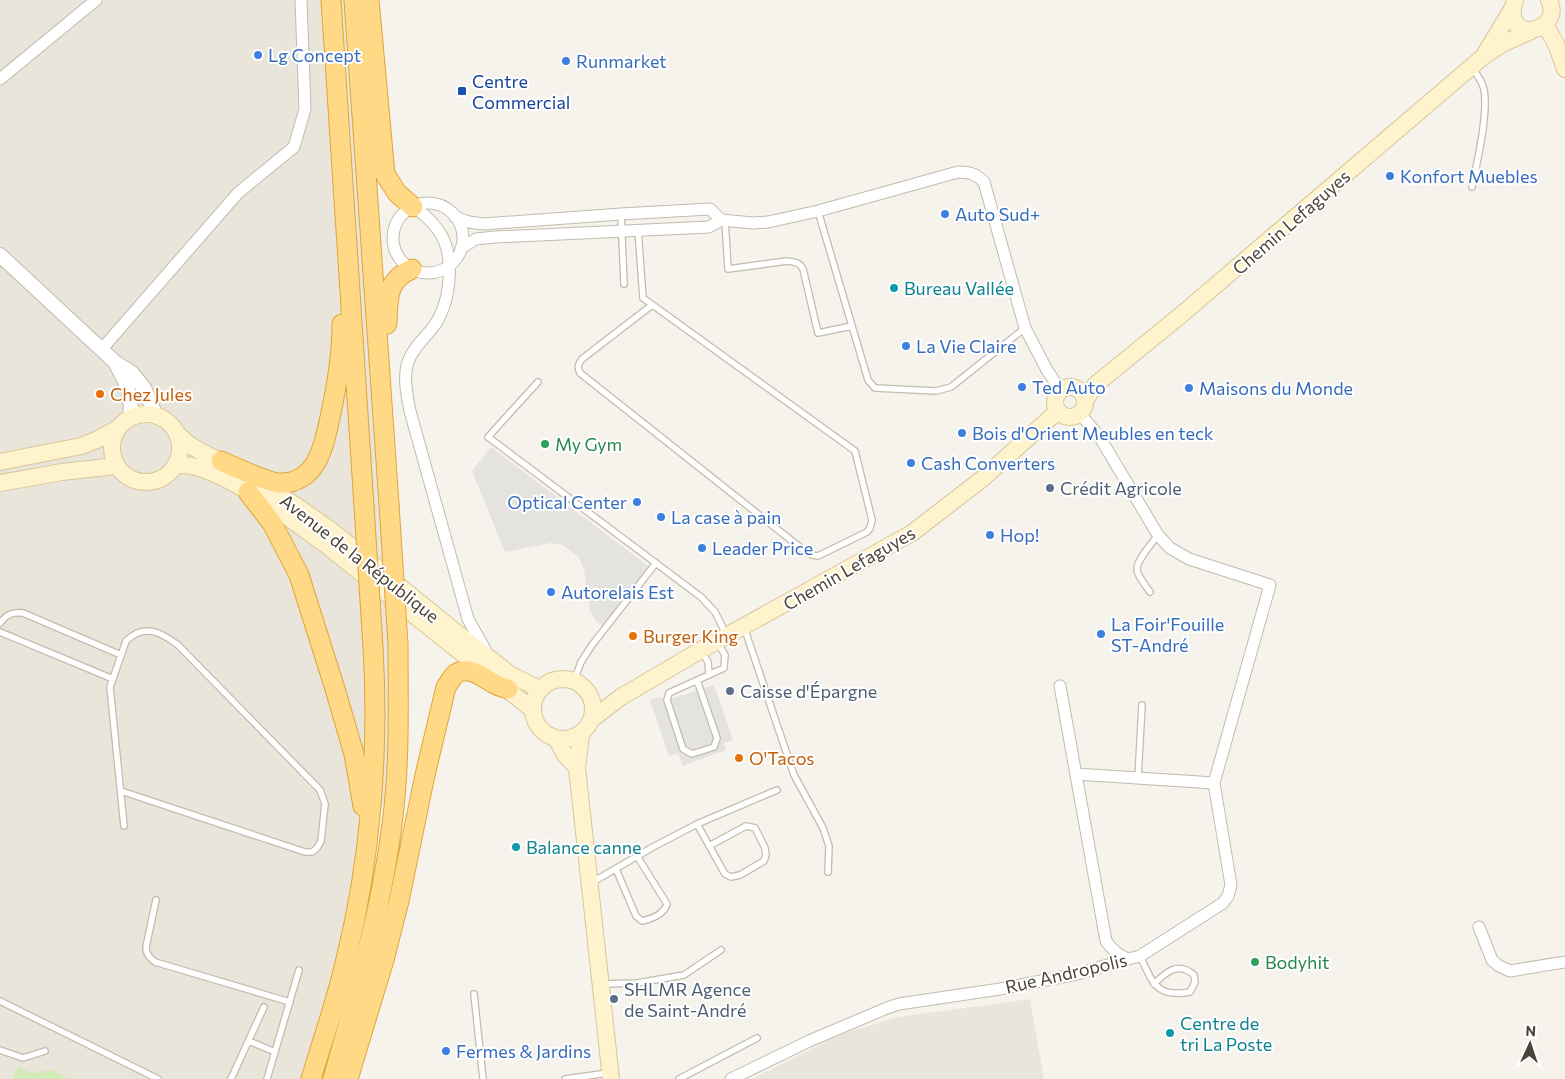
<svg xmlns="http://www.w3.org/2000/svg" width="1565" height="1079" viewBox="0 0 1565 1079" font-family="Commissioner,sans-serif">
<rect width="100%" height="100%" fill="#f6f3ec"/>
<!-- residential -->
<path fill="#eae5da" d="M0 0H371L360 3 397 754 307 1079H0Z
M1030 999 1044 1079H752L841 1034 898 1017Z"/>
<!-- green -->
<path fill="#d2eab5" d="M19 1067 31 1073 51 1070 69 1079H12Z"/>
<!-- parking -->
<path fill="#e5e3e0" d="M491 447 652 569 605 628 595 620 590 610 584 570 579 558 563 545 551 543 505 552 472 471Z
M714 685 733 740 724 743 726 750 683 766 678 753 669 756 650 700 660 697 673 698Z"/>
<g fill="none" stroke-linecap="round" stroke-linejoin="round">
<defs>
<path id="service" d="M1472 187C1477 163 1490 107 1483 86 1481 80 1476 74 1473 68
M818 211 868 380 875 388 936 391 951 387 1025 328
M621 214 624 284
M725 220 728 269 787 261C795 262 799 262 803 269L818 333 852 326
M638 230 643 298 855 451 872 520 870 528 867 532 818 556 812 555 806 552 580 373C577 367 578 364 582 359L652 305
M538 382 488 437 701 597 715 612 726 634
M1150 592C1146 586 1138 577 1137 570 1136 561 1152 543 1158 535
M0 623C7 614 12 612 23 613L121 655
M744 627 794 775 823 828 829 846 828 872
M0 632 113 679
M702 652 708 662 709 675
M697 680 717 738 714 747 692 754 683 749 667 700 669 693 724 668 725 655 718 643
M574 681 581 662 592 645 656 563
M1138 778 1142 705
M121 791 305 852H312L317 848 321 841 325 804 320 790 178 645C161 632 144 623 126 641L110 687 124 826
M697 824 725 874 731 877 740 875 764 861 766 855 765 848 755 828 746 826 709 846
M616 869 636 916 642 921C651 919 664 914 667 904L637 856
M591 883 653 847 697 824 777 790
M156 900 146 947C146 954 149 957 155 962L290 1002
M1140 956C1153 983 1156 998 1190 992L1195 982 1194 975C1178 961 1166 972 1154 984
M602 984 637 983 684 975 721 950
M474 994 483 1079
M0 1001 158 1079
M249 1041 275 1052
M0 1050 23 1058 45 1051
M231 1079 264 1007
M267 1079 299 970
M565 1079 608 1073
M679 1079 757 1038"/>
<path id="minor" d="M0 79 96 0
M393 238a35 35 0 1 1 70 0a35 35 0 1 1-70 0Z
M413 207C423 213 431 220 438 230 455 253 451 294 439 318 431 334 414 344 408 362 403 377 407 396 410 411L468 619 487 653
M455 217 469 222 483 224 621 214 710 209 721 220
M461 248 476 239 495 237 709 227 721 220 753 223 768 222 818 211 958 172C970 172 976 174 984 182L1025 328 1047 370 1060 390
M101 350 238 193 294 147 305 109 301 0
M1060 686 1106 941C1112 950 1118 955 1128 959
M1076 774 1214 783
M1479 927 1492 960 1499 966 1510 971 1565 962
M731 1079 809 1041 887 1008 899 1004 1000 989 1077 974 1128 959 1140 956 1223 903 1228 896 1231 885 1214 783 1270 585 1189 559 1170 548 1158 535 1099 436 1080 414"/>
<path id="tertiary" d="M0 255 116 363 132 373 144 388 156 416
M116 364C127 384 133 396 130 418"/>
<path id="secondary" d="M1515 0C1500 46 1565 33 1549 0
M1546 26 1556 44 1565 69
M1485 54 1512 9
M1055 402a15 15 0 1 1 30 0a15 15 0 1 1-30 0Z
M1085 401 1095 385 1181 315 1484 56 1504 43 1531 31
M112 448a34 34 0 1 1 68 0a34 34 0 1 1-68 0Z
M177 433C191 450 212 456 231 467
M0 462 81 446 99 439 118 428
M177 465C183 465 190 465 196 467 241 481 288 517 326 545L533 710
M255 480 295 505 332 531 457 633 511 675 540 689
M0 483 62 472 116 466
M533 709a30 30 0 1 1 60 0a30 30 0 1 1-60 0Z
M592 719 621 697 701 650 912 533 982 479 1058 411
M581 734 577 768 611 1079
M556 738 565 755 577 768"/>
<path id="trunk" d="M331 0 364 506
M354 0 389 504
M369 0 385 174 397 193 413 207
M387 324C388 299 386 280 412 269
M221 461C232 466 272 484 282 483 296 483 309 475 316 462 323 450 326 436 329 422 336 391 342 357 342 324
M248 492 272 523 299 575 335 689 354 754 363 806
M311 1079C323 1039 337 999 346 959 371 859 379 750 373 647
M333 1079C357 992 383 905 393 816 400 759 398 701 398 644
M348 1079 384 960 399 901 425 775 446 687C450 682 453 674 459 672 472 667 483 678 493 683 497 686 503 687 508 689"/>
</defs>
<!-- service casing -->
<use href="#service" stroke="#c2bbae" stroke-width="8"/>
<!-- minor casing -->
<use href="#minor" stroke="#c2bbae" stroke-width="13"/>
<!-- tertiary casing -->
<use href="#tertiary" stroke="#c2bbae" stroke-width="16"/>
<!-- secondary casing -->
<use href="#secondary" stroke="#d6c79b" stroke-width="18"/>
<!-- trunk casing -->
<use href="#trunk" stroke="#e0a43c" stroke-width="21"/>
<!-- service -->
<use href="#service" stroke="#fff" stroke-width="5.5"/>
<!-- minor -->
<use href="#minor" stroke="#fff" stroke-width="11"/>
<!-- tertiary -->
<use href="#tertiary" stroke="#fff" stroke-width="14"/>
<!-- secondary -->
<use href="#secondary" stroke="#fff3cd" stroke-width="16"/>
<!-- trunk -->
<use href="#trunk" stroke="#ffd985" stroke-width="19"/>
<defs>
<path id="trunk-bridge" d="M389 504 398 644
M364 506 373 647"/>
</defs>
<!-- trunk-bridge casing -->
<use href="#trunk-bridge" stroke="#e0a43c" stroke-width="21" stroke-linecap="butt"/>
<!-- trunk-bridge -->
<use href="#trunk-bridge" stroke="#ffd985" stroke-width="19"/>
</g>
<!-- markers -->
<g fill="#3f7fe0" stroke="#fff" stroke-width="2">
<circle cx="258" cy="55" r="5"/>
<circle cx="566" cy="61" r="5"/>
<circle cx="1390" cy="176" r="5"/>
<circle cx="945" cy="214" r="5"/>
<circle cx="906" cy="346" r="5"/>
<circle cx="1022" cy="387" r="5"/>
<circle cx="1189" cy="388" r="5"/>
<circle cx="962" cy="433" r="5"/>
<circle cx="911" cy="463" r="5"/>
<circle cx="637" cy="502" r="5"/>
<circle cx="661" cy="517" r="5"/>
<circle cx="990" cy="535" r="5"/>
<circle cx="702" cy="548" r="5"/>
<circle cx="551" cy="592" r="5"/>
<circle cx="1101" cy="634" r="5"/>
<circle cx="446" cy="1051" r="5"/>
</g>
<rect fill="#1a4fb4" stroke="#fff" stroke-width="2" x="457" y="86" width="10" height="10" rx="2.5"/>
<g fill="#0f9aa8" stroke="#fff" stroke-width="2">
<circle cx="894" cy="288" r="5"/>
<circle cx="516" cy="847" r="5"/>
<circle cx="1170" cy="1033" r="5"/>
</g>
<g fill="#e8710a" stroke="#fff" stroke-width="2">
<circle cx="100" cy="394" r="5"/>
<circle cx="633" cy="636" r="5"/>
<circle cx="739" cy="758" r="5"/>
</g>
<g fill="#2e9e5b" stroke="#fff" stroke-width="2">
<circle cx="545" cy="444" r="5"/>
<circle cx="1255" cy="962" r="5"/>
</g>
<g fill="#5c6f8a" stroke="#fff" stroke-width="2">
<circle cx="1050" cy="488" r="5"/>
<circle cx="730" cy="691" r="5"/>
<circle cx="614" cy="999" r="5"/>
</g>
<g text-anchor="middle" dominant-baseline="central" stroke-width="4" stroke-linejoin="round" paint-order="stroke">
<!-- shop labels -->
<g font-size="18" fill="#366cbe" stroke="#fff" text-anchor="start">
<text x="268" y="55">Lg Concept</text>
<text x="576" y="61">Runmarket</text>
<text x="1400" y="176">Konfort Muebles</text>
<text x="955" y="214">Auto Sud+</text>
<text x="916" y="346">La Vie Claire</text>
<text x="1032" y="387">Ted Auto</text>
<text x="1199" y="388">Maisons du Monde</text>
<text x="972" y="433">Bois d'Orient Meubles en teck</text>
<text x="921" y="463">Cash Converters</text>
<text x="627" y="502" text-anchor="end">Optical Center</text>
<text x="671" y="517">La case à pain</text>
<text x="1000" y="535">Hop!</text>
<text x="712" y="548">Leader Price</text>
<text x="561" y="592">Autorelais Est</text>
<text x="1111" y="624">La Foir'Fouille<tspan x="1111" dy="21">ST-André</tspan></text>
<text x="456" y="1051">Fermes &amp; Jardins</text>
</g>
<!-- transit labels -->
<g font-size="18" fill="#164399" stroke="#fff" text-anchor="start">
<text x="472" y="81">Centre<tspan x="472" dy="21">Commercial</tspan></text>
</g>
<!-- street labels -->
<g font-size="18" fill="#4b4439" stroke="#fff">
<text transform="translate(1291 222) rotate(-41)">Chemin Lefaguyes</text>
<text transform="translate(360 558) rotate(38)">Avenue de la République</text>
<text transform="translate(849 568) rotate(-30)">Chemin Lefaguyes</text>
<text transform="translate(1066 973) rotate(-13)">Rue Andropolis</text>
</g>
<!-- culture labels -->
<g font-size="18" fill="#0d838f" stroke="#fff" text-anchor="start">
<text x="904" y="288">Bureau Vallée</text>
<text x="526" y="847">Balance canne</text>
<text x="1180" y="1023">Centre de<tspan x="1180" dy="21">tri La Poste</tspan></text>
</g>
<!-- food labels -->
<g font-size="18" fill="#c56008" stroke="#fff" text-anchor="start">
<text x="110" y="394">Chez Jules</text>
<text x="643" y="636">Burger King</text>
<text x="749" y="758">O'Tacos</text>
</g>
<!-- leisure labels -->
<g font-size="18" fill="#27864d" stroke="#fff" text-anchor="start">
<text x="555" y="444">My Gym</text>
<text x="1265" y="962">Bodyhit</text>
</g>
<!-- service labels -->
<g font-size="18" fill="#4e5e75" stroke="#fff" text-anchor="start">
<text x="1060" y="488">Crédit Agricole</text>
<text x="740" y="691">Caisse d'Épargne</text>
<text x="624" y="989">SHLMR Agence<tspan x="624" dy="21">de Saint-André</tspan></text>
</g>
</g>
<!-- north arrow -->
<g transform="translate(1530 1044) rotate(3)" stroke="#ffffff" stroke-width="4" paint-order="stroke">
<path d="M0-4L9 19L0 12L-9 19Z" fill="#4b4439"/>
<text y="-8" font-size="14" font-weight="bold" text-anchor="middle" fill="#4b4439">N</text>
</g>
</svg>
